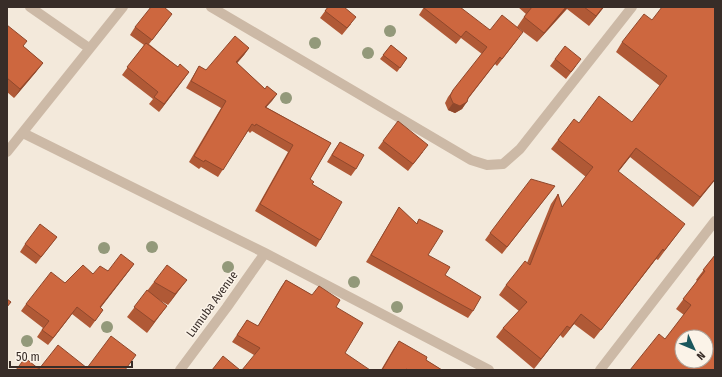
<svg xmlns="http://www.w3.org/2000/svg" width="722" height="377" viewBox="0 0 722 377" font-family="'Fira Sans Condensed',sans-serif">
<rect width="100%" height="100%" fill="#f3e9db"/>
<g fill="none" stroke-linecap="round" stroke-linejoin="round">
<!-- minor -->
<path stroke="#ccb9a6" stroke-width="10" d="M30 7 89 48
M211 7 471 160 487 165 503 164 520 149 632 7
M23 133 265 253 489 370
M7 152 123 7
M180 370 227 307 265 253
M600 370 715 221"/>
</g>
<!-- trees -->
<g fill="#93997a">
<circle cx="390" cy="31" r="6"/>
<circle cx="315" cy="43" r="6"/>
<circle cx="368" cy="53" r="6"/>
<circle cx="286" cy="98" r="6"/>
<circle cx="152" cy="247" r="6"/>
<circle cx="104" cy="248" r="6"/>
<circle cx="228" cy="267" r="6"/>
<circle cx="354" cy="282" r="6"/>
<circle cx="397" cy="307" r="6"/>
<circle cx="107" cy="327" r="6"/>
<circle cx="27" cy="341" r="6"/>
</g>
<!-- wall -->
<path fill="#b05936" d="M328 7 351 24 342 35 320 18Z
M424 7 490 30 518 39 497 66 495 64 468 99 462 109 455 113 448 110 445 103 448 97 482 54 461 38 456 44 419 15Z
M518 7H604L589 26 567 9 537 42 517 27 526 14Z
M715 7V180L693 207 630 157 618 172 678 233 658 260 656 259 594 339 574 324 563 338 560 335 534 369 496 337 503 328 519 311 499 295 506 285 527 263 551 204 558 194 562 207 586 177 551 149 558 140 579 123 632 122 660 86 616 52 622 42 652 20Z
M167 21 149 44 178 67 189 72 159 112 149 104 153 99 122 75 144 45 130 35 135 27Z
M7 25 23 46 43 63 36 72 14 98 7 92Z
M391 45 407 58 397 72 380 59Z
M249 48 244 55 237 63 265 89 277 94 266 107 331 143 310 179 312 184 320 240 316 247 255 211 288 152 252 131 250 133 248 131 218 177 201 167 199 169 189 162 221 108 186 88 199 66 206 70Z
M555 59 576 66 566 79 550 66Z
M383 141 423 152 408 171 378 148Z
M340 142 356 169 351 176 327 162 335 149Z
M555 186 502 254 485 240 490 233Z
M399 207 416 224 419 219 428 255 473 311 468 318 366 262 395 214Z
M57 237 36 264 20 252 25 244Z
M715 255V370L665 339 684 315 676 309 697 281 696 280Z
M134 264 100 308 103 310 90 328 72 314 48 345 37 337 43 328 21 311 26 304 93 274Z
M187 280 168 305 156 298 167 306 147 333 127 317 154 282Z
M286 280 312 295 340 300 254 355 232 342 247 320 258 326 281 287Z
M399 341 426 360 442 370H381L394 348Z"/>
<!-- shaded-wall -->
<path fill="#90482c" d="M566 7H568L537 42 544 33Z
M603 7H604L589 26 596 16Z
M249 48 244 55 232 69 236 62Z
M500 57 464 103 467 102 462 109 455 113 448 110 453 103 468 98Z
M43 63 36 72 14 98 20 89Z
M189 72 184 79 159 112 164 104Z
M277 94 272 101 261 113 265 107Z
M636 148 630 157 611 181 618 171Z
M715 179V180L693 207 700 197Z
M663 249 656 259 594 339 601 330Z
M134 264 129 271 95 315 100 307Z
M187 280 179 290 168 305 175 294Z
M167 306 159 316 147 333 154 322Z
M77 307 72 314 48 345 53 338Z
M581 314 574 324 563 338 570 328Z
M567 326 560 335 534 369 541 359Z"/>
<!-- building -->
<path fill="#cd673f" stroke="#90482c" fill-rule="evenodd" d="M151 7H164L172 14 152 40 135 27Z
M328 7H344L356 17 347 28 325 11Z
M424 7H460L490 30 502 15 523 32 502 59 500 57 468 98 467 102 460 106 453 103 450 96 453 90 487 47 466 31 461 37 424 8Z
M532 7H566L544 33 524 17Z
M584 7H603L596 16Z
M662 7H715V179L700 197 636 148 618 171 685 224 664 251 663 249 601 330 581 314 570 328 567 326 541 359 503 328 527 302 506 285 525 261 530 265 558 194 562 207 593 167 558 140 574 119 579 123 599 96 632 122 667 76 622 42 644 14 652 20Z
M7 25 27 41 23 46 43 63 20 89 7 78Z
M235 36 249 48 236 62 265 89 267 86 277 94 265 107 331 143 310 179 314 182 312 184 342 202 320 240 260 204 293 145 256 124 255 126 252 124 223 170 205 160 204 162 194 156 226 101 191 81 199 66 206 70Z
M146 43 178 67 180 64 189 72 164 104 154 97 158 92 127 67Z
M391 45 407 58 400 68 383 55Z
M565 46 581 59 571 72 555 59Z
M398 121 428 145 413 164 383 141Z
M340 142 364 155 356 169 332 155Z
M531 179 555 186 507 247 490 233 518 196Z
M399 207 417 224 419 219 443 231 428 255 450 267 445 275 481 297 473 311 371 255Z
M40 224 57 237 41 257 25 244Z
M121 254 134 264 100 307 103 310 95 321 77 307 53 338 42 330 49 321 26 304 51 272 65 283 83 265 93 274 100 266 108 271Z
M715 255V370H630L659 334 665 339 691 305 683 299 705 271 703 270ZM682 337H706V361H682Z
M167 265 187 280 175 294 154 282Z
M286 280 312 295 319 286 340 300 336 307 363 323 345 353 370 370H242L260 348 237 335 247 320 258 326Z
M147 290 167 306 154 322 134 307Z
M7 299 11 302 7 307Z
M111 336 136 355 125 370H16L25 358 39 369 58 345 87 368Z
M399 341 427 357 426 360 442 370H408L406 369V370H382Z
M223 356 240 370H212Z"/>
<g text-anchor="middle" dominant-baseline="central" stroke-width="3" stroke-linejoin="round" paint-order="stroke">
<!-- street labels -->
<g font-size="12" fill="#382d28" stroke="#fbf3e8">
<text transform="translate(212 304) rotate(-54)">Lumuba Avenue</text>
</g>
</g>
<!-- border -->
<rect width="722" height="377" fill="none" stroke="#382d28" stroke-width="16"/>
<!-- north arrow -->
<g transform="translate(694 349) rotate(134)"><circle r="19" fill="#fbf3e8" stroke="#ada49b"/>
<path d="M0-3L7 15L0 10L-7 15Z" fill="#1a565c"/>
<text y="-6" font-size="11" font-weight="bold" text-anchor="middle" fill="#382d28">N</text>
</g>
<!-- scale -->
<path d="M10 361v6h122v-6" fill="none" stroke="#382d28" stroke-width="2"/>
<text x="16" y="361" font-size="12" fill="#382d28" stroke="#fbf3e8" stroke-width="3" paint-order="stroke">50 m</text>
</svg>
